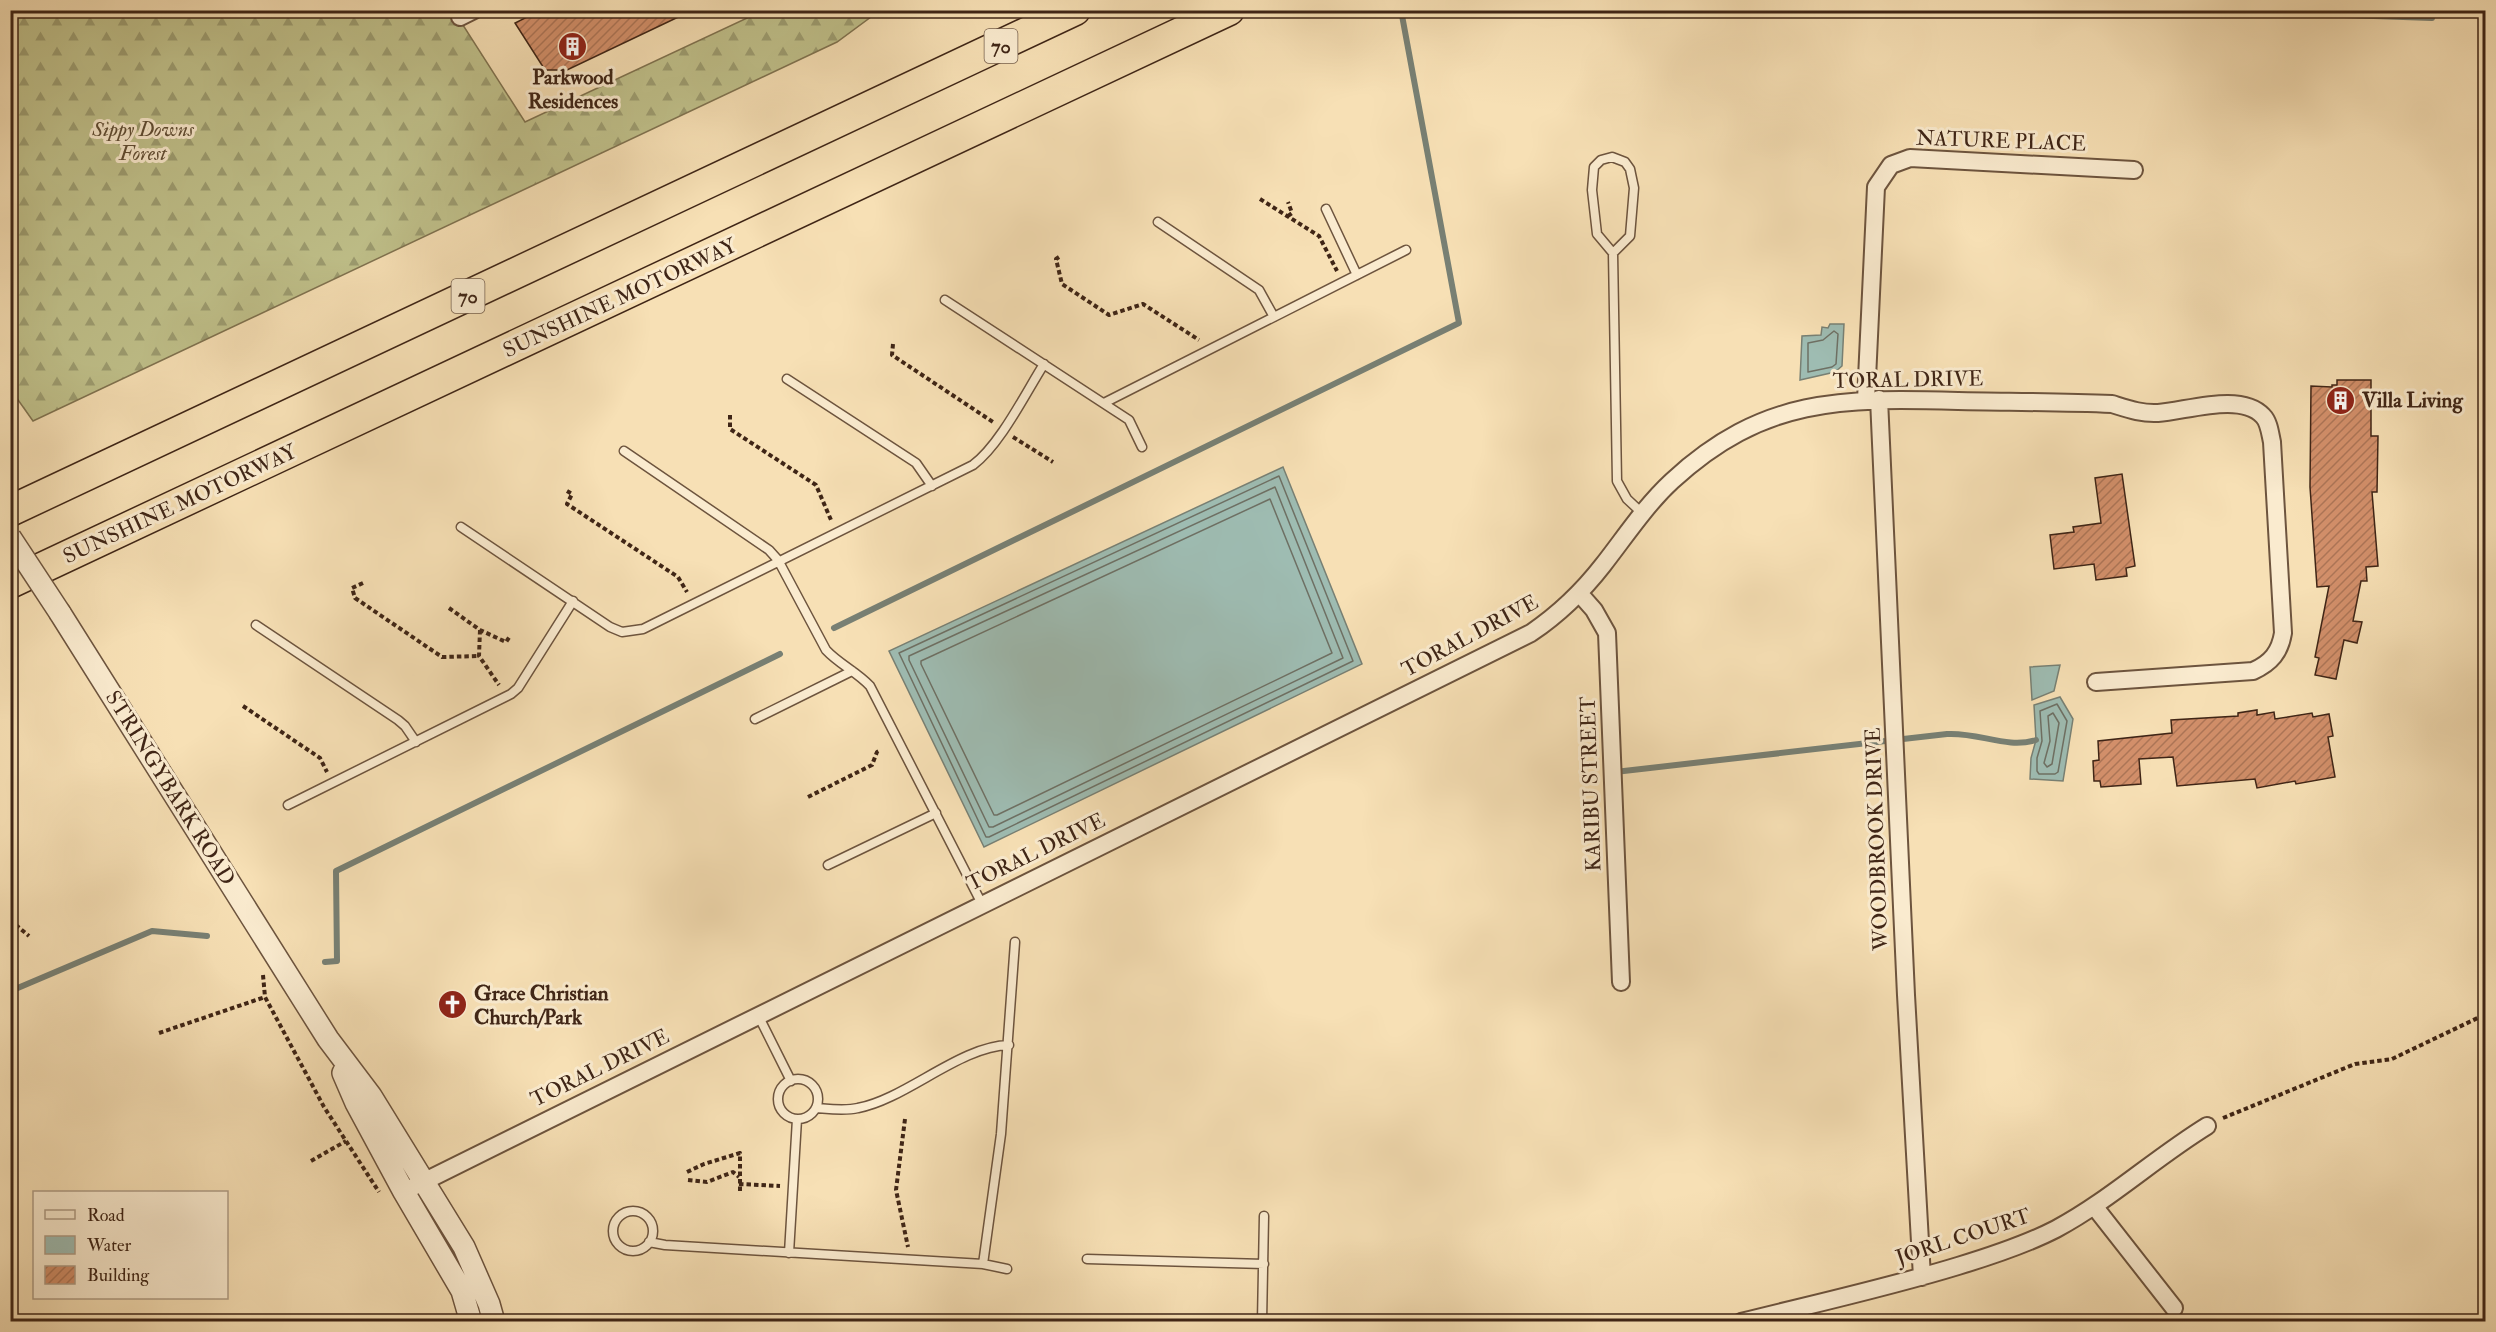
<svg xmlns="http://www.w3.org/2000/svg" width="2496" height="1332" viewBox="0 0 2496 1332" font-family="'IM FELL Double Pica',serif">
<defs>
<pattern id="forest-firs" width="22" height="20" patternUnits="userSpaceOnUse" patternTransform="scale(1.5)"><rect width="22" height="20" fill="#c0c18b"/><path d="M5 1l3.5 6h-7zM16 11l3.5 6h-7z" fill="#9d9d71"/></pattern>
<pattern id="building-hatch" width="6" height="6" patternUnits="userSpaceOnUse" patternTransform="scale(1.5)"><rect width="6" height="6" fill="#d28f6a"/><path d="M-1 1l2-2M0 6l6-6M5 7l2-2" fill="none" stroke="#ac7556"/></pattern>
</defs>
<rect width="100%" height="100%" fill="#f7e0b5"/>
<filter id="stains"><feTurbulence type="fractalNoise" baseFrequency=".00333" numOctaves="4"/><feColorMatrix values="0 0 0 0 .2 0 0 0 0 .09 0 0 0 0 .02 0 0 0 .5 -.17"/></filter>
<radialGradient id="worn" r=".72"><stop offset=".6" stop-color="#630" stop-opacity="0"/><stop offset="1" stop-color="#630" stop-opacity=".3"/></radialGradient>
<!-- forest -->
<path fill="url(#forest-firs)" stroke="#807350" stroke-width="1.5" d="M10 11H454L525 122 762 11H879L837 42 33 421 11 390Z"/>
<!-- water -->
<path fill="#9ebcb2" stroke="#788074" stroke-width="1.5" d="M1830 324H1844L1842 366 1835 372 1800 380 1802 336 1821 335 1822 327 1828 328Z
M1283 467 1362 664 984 847 889 651Z
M2060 665 2054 691 2032 700 2030 667Z
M2060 697 2073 719 2063 781 2030 779 2031 758 2036 740 2034 705Z"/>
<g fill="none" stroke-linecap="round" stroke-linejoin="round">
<!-- shore -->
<path stroke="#6e7064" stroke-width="1.5" d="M1834 331 1838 334 1836 364 1832 367 1808 372V343L1823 340Z
M1279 476 1353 661 989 837H986L899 653Z
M1275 487 1343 658 993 827H989L909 660V656Z
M1270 499 1332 653 997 815H994L921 664V661Z
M2057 704 2067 721 2058 772 2055 774H2039L2037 771V758L2042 741 2040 711Z
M2053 713 2059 723 2052 764 2047 767 2044 763 2050 741 2048 716Z"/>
<!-- stream -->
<path stroke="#788074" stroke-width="6" d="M2196 10 2432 18
M834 628 1459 323 1401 10
M1615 772 1947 734C1979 732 2006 749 2036 740
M325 962 337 961 336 871 780 654
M10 986 13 990 152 931 207 936"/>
</g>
<!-- building -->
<path fill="url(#building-hatch)" stroke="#3f2516" stroke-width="1.5" d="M541 10H693L567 70H545L515 23Z
M2337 380H2371V436H2378L2377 492H2372L2378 566 2366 567 2367 581H2361L2353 621 2362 622 2357 643 2344 640 2336 679 2315 675 2319 658 2315 657 2329 586 2317 587 2310 487 2311 386 2332 387V385H2337Z
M2122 474 2135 566 2126 568 2127 576 2096 580 2094 564 2054 569 2050 535 2074 532 2073 527 2101 523 2095 478Z
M2257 710V715L2274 712 2275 719 2312 713 2313 717 2329 714 2333 736 2328 737 2335 777 2296 784 2295 781 2257 788 2255 779 2177 786 2173 757 2139 759 2141 784 2101 787 2100 781H2094L2093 761 2099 760 2098 741 2172 733 2171 720 2238 716V713Z"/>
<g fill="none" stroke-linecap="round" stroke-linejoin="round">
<defs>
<path id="service" d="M1612 157 1625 162 1630 169 1634 188 1630 236 1613 253 1597 234 1592 190 1594 167 1601 160Z
M1326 209 1357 275
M1158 222 1259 290 1274 317
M1613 253 1617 481 1627 499 1642 513
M945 300 1129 420 1142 447
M787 379 916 463 932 486
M1104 403 1406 250
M624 451 769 550 778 560 826 650C839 664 857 672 870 686L982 904
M461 527 610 627 622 632 643 629 973 465C1000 445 1025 394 1044 364
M256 625 398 720 405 726 416 742
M755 719 852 671
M288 805 511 694 518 688 573 601
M828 865 936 813
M758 1015 791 1081
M778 1099a20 20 0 1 1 40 0a20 20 0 1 1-40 0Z
M816 1108C830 1109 845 1111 858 1108 906 1099 960 1046 1009 1045
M613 1231a20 20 0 1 1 40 0a20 20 0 1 1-40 0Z
M649 1242 665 1245 983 1264 1007 1269
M789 1253 797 1119
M1087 1259 1264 1264
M983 1264 1001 1134 1015 942
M1262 1322 1264 1216"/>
<path id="minor" d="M460 17 474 10
M1879 399 1906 995 1922 1277
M1866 400 1876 187 1891 165 1910 158 2134 170
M1579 593 1594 610 1607 633 1621 982
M413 1187 1531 633C1559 614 1582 592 1603 565 1625 537 1645 506 1672 481 1763 397 1842 398 1958 401 2010 402 2061 402 2112 404 2128 409 2142 414 2158 413 2187 411 2241 392 2263 416 2269 422 2270 433 2272 442L2283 633C2280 652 2271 663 2253 671L2096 682
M2094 1206 2174 1308
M1741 1322C1813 1304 1886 1288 1958 1266 1991 1256 2025 1245 2056 1229 2110 1200 2155 1158 2207 1126"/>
<path id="tertiary" d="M60 613 328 1039 371 1096 464 1247 489 1304 494 1322
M343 1073 356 1103 404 1192 462 1291 471 1322"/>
<path id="motorway" d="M10 511 1075 10
M10 583 1229 10"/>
</defs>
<!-- service casing -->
<use href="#service" stroke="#6d543e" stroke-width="11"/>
<!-- minor casing -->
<use href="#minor" stroke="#6d543e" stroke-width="20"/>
<!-- tertiary casing -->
<use href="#tertiary" stroke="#6d543e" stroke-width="24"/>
<!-- motorway casing -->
<use href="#motorway" stroke="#3f2516" stroke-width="33"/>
<!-- path -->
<path stroke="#3f2516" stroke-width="4" stroke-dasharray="4.5 3" stroke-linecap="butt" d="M1260 199 1319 236 1337 271
M1288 216 1292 213 1288 202
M1059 257 1056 259 1062 284 1109 315 1143 304 1199 340
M893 344 892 355 993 422
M730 415V429L816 485 831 520
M1013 437 1053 462
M567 491 572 494 567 504 678 577 687 592
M363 583 352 588 355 598 442 657 479 656
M449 608 480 630 506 642 510 636
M480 630 479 656 499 685
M243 706 320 758 327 772
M808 797 872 765 877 752 881 750
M10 920 29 936
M263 975 265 997 324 1107 379 1192
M159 1033 265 997
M2223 1118 2355 1064 2392 1059 2486 1014
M905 1119 896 1190 908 1247
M311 1161 346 1141
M687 1172 704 1164 740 1153V1191
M688 1180 707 1182 733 1172 739 1177
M739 1184 780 1186"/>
<!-- service -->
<use href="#service" stroke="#faebcf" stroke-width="8"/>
<!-- minor -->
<use href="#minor" stroke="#faebcf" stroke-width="16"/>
<!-- tertiary -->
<use href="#tertiary" stroke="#faebcf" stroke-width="21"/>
<!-- motorway -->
<use href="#motorway" stroke="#f7e0b5" stroke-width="30"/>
<defs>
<path id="tertiary-bridge" d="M10 537 60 613"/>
</defs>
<!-- tertiary-bridge casing -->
<use href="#tertiary-bridge" stroke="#6d543e" stroke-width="24" stroke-linecap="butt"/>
<!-- tertiary-bridge -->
<use href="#tertiary-bridge" stroke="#faebcf" stroke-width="21"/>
</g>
<!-- icons -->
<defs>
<symbol id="building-disc" viewBox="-11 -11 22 22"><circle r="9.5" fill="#8f2418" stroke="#faebcf"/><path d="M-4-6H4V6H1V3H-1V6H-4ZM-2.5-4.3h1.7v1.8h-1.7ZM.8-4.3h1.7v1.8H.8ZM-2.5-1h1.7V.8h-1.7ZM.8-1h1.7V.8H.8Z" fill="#fff"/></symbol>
<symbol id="church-disc" viewBox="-11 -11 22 22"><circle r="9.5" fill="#8f2418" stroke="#faebcf"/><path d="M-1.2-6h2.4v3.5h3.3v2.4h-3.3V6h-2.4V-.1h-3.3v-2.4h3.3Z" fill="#fff"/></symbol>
</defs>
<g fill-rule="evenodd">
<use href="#building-disc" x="556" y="30" width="33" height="33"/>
<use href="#building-disc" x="2324" y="384" width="33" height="33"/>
<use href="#church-disc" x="436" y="988" width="33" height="33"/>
</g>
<g text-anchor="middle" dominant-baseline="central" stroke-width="6" stroke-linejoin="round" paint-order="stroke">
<!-- shield labels -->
<g fill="#faebcf" stroke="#77604e" stroke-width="1.5">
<rect x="984.5" y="29" width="33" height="34" rx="4.5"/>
<rect x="451.5" y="279" width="33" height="34" rx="4.5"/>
</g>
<g font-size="20" font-weight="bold" fill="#3f2516">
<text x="1001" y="46">70</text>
<text x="468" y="296">70</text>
</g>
<!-- poi labels -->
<g font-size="21" font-weight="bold" fill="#3f2516" stroke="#faebcf" text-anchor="start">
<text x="573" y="77" text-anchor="middle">Parkwood<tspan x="573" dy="24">Residences</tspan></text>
<text x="2362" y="400">Villa Living</text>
<text x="474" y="993">Grace Christian<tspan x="474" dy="24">Church/Park</tspan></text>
</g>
<!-- park labels -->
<g font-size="21" font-style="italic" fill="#5f4c33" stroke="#faebcf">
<text x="143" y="129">Sippy Downs<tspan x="143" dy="24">Forest</tspan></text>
</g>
<!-- street labels -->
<g font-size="21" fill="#3f2516" stroke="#faebcf">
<text transform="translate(2001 141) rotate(2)">NATURE PLACE</text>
<text transform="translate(620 298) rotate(-25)">SUNSHINE MOTORWAY</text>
<text transform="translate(1908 380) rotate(-1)">TORAL DRIVE</text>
<text transform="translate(180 504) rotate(-25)">SUNSHINE MOTORWAY</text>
<text transform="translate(1470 636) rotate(-28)">TORAL DRIVE</text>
<text transform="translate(1591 784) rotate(-92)">KARIBU STREET</text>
<text transform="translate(170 788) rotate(58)">STRINGYBARK ROAD</text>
<text transform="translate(1877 839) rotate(-92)">WOODBROOK DRIVE</text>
<text transform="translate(1036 852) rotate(-26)">TORAL DRIVE</text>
<text transform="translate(600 1068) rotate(-26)">TORAL DRIVE</text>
<text transform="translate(1963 1237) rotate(-18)">JORL COURT</text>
</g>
</g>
<!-- margin -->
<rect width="2496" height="1332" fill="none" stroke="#f7e0b5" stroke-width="36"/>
<rect x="12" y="12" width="2472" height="1308" fill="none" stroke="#3f2516" stroke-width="3"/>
<rect x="18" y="18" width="2460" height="1296" fill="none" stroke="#3f2516" stroke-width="1.5"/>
<!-- legend -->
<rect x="33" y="1191" width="195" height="108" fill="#faebcf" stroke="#af9c85" stroke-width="1.5"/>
<rect x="45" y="1210" width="30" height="9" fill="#faebcf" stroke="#af9c85" stroke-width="1.5"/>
<text x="87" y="1221" font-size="18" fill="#3f2516">Road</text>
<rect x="45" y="1236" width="30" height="18" fill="#9ebcb2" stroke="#af9c85" stroke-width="1.5"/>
<text x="87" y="1251" font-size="18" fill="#3f2516">Water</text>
<rect x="45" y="1266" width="30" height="18" fill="url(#building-hatch)" stroke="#af9c85" stroke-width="1.5"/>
<text x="87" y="1281" font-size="18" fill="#3f2516">Building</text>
<rect width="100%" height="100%" filter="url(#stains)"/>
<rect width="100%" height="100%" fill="url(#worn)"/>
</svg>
